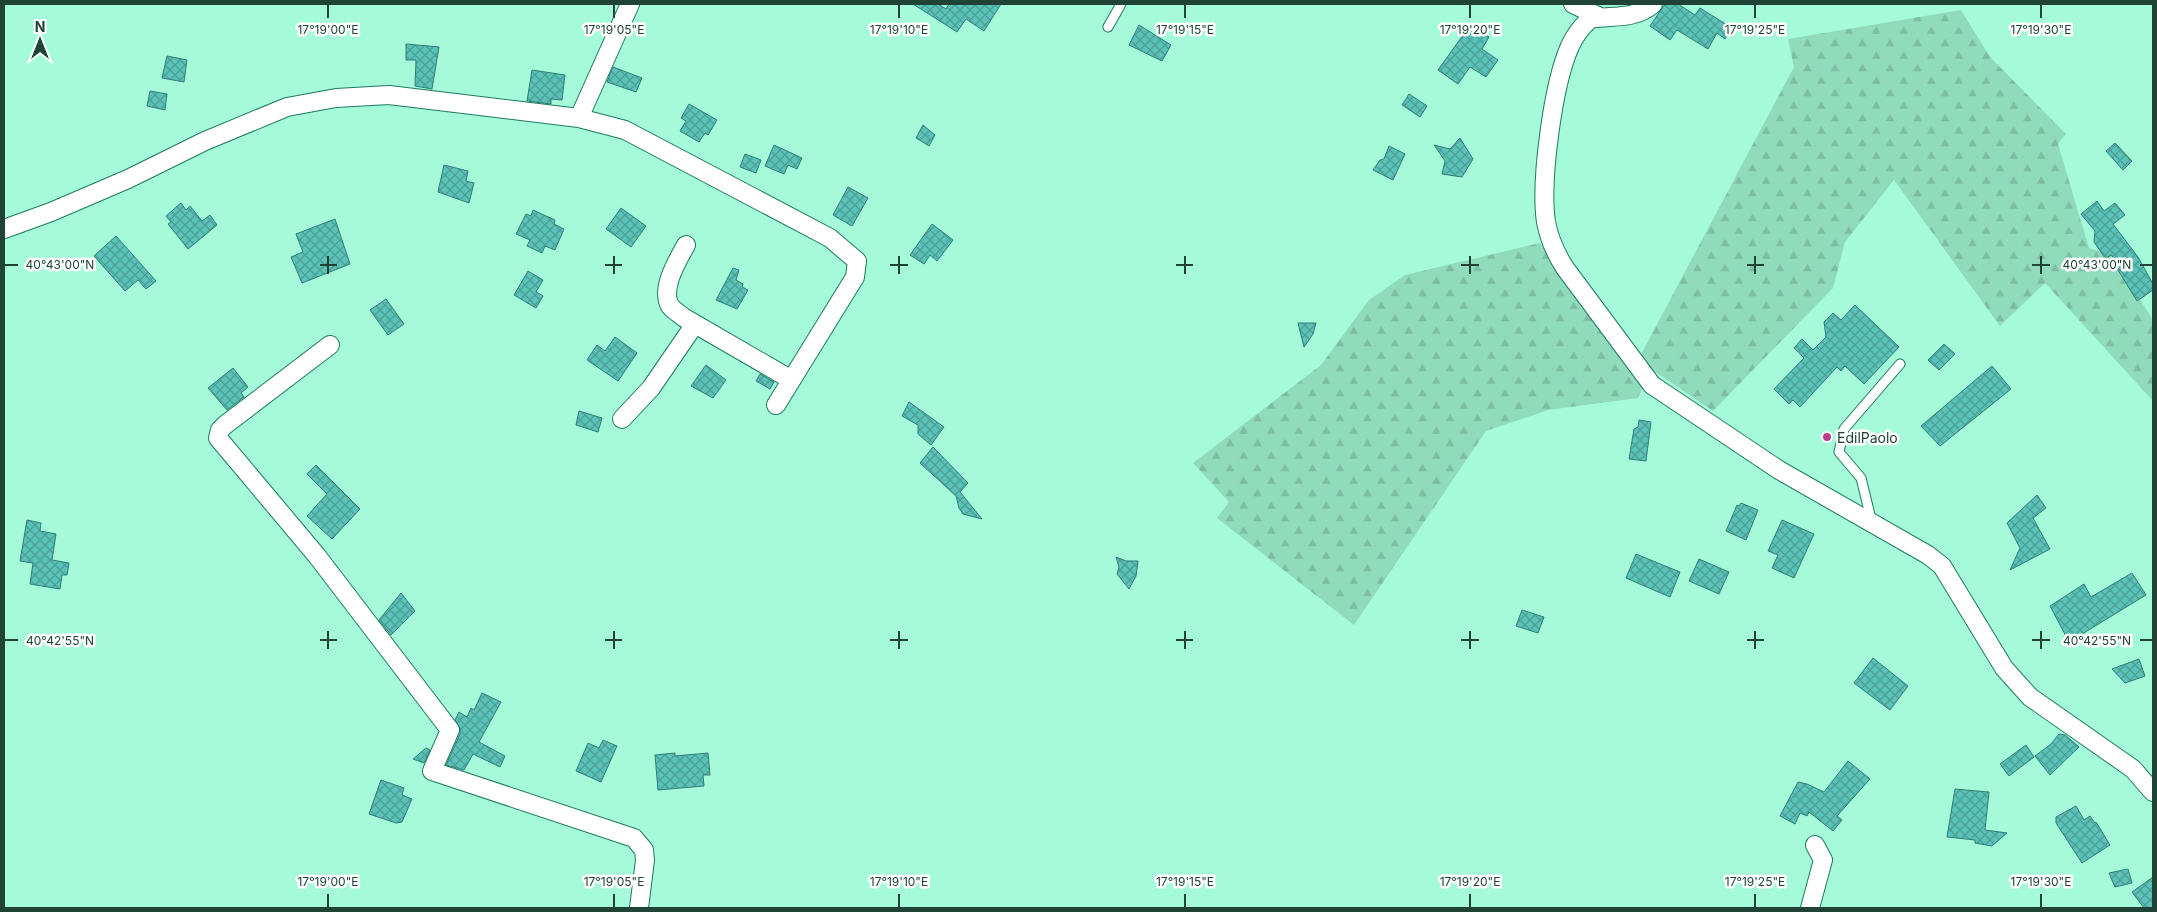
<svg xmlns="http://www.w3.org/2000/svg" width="2157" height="912" viewBox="0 0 2157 912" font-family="Inter,sans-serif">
<defs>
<pattern id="forest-firs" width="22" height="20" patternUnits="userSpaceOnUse" patternTransform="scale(1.25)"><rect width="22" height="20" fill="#91dbbd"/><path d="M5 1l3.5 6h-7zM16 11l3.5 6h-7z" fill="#7dbda3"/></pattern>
<pattern id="building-cross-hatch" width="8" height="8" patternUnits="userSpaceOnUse" patternTransform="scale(1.25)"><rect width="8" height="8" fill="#5bc2b8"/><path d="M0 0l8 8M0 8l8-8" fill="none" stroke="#4b9f96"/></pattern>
</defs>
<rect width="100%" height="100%" fill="#a5fbd9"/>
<!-- forest -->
<path fill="url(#forest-firs)" d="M1961 10 1990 57 2066 134 2058 144 2089 248 2112 255 2153 320V401L2045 283 2000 326 1894 180 1845 242 1833 288 1713 411 1638 360 1794 67 1788 39Z
M1540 243 1644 384 1638 398 1548 410 1486 431 1354 625 1217 518 1229 502 1193 463 1321 365 1369 300 1405 275Z"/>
<!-- building -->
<path fill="url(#building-cross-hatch)" stroke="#2f7e77" d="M913 4H938L946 9 949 4H1001L984 31 966 19 957 32Z
M1665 4H1678L1695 15 1700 8 1732 28 1725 39 1717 33 1708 49 1677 30 1670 40 1650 26Z
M1471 24 1489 37 1482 49 1498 60 1486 77 1470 67 1458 84 1438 70Z
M1139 25 1171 45 1162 61 1129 45Z
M406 44 439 47 432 89 415 86 416 60H406Z
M167 56 187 60 184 82 162 78Z
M613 67 642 78 636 92 607 82Z
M532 70 565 75 562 100 551 99V104L527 101Z
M150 91 167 94 165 110 147 106Z
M1409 94 1427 106 1420 117 1402 105Z
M689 104 717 120 708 135 705 133 699 142 680 131 686 121 681 118Z
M923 125 935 135 929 146 916 138Z
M1460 138 1473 159 1462 177 1442 174 1445 161 1434 145 1450 149Z
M2115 143 2132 161 2123 170 2106 151Z
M774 145 802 158 797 169 788 165 784 174 765 166Z
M1389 146 1405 154 1393 180 1373 170 1380 160 1384 159Z
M745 154 761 160 756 173 740 167Z
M444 165 468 171 466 181 474 183 469 203 438 192Z
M848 187 868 198 852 226 833 215Z
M2097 201 2104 211 2115 203 2125 215 2113 224 2138 257 2153 284V290L2137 301 2118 270 2112 255 2105 258 2094 242 2095 231 2081 214Z
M181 203 186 210 190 206 202 221 210 215 217 225 188 249 168 224 171 222 166 216Z
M621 208 646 226 631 247 606 229Z
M533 210 555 220 554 224 564 229 555 250 545 246 542 253 527 246 530 240 516 234 526 214 531 216Z
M335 219 350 264 302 283 291 257 303 252 296 234Z
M932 224 953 240 937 261 930 255 924 264 910 255Z
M116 236 156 281 146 289 138 280 125 291 94 256Z
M733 268 739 270 736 280 743 284 742 287 748 290 737 309 716 300Z
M528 271 543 280 536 292 543 296 536 308 514 295Z
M386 299 404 324 388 335 370 310Z
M1855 305 1899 347 1864 384 1845 366 1841 371 1837 367 1800 407 1793 400 1789 404 1774 389 1804 358 1794 348 1802 339 1813 350 1826 337 1824 322 1833 313 1841 320Z
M1298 323H1316L1313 334 1304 347Z
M615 337 637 353 618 381 587 360 597 345 605 351Z
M1944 344 1955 354 1939 370 1928 360Z
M706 365 726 380 713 398 691 386Z
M1992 366 2011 389 1940 446 1921 426Z
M233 368 248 387 241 393 244 397 227 410 208 388Z
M760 374 774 382 770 389 756 381Z
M909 402 944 427 931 445 918 434V425L902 416Z
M579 411 602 418 598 432 576 425Z
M1639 420 1651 422 1646 461 1629 459 1634 429 1638 427Z
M933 447 968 483 960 492 982 519 963 514 959 508 956 496 920 463Z
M316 465 360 509 332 539 307 516 327 494 307 474Z
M2037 495 2046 508 2033 518 2050 549 2010 570 2020 548 2007 523Z
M1741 503 1758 510 1746 540 1726 531 1737 505 1739 506Z
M27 520 41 523 40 531 56 534 52 560 69 563 67 575H62L60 589 30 584 33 563 20 561Z
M1782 520 1814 534 1794 578 1772 568 1778 555 1768 551Z
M1636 554 1680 572 1670 597 1626 578Z
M1116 557 1126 561H1138L1136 576 1129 589 1117 574 1119 567Z
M1699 559 1729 572 1719 594 1689 581Z
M2132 573 2146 595 2069 642 2050 606 2084 584 2091 597Z
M401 593 415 611 391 635 379 620Z
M1522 610 1544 617 1538 633 1516 626Z
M1873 658 1908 686 1890 710 1854 683Z
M2139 659 2145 676 2125 683 2112 669Z
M482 693 501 702 479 742 505 756 500 767 473 754 464 770 446 765 460 734V728L455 720 459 712 467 717 471 708 474 710Z
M2059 734 2065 735 2079 747 2050 775 2035 756 2051 744Z
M603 740 617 746 601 782 576 771 588 743 599 748Z
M2026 745 2034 757 2009 776 2000 764Z
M426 748 430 750 424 763 413 759Z
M675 753V756L708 753 710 775H703L704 786 658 790 655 755Z
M1848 761 1870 779 1837 816 1842 820 1833 831 1809 812 1807 816 1800 813 1795 824 1780 816 1798 782 1807 784 1824 792Z
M381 780 404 788 402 795 412 799 402 822 396 823 369 814Z
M1955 789 1989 792 1985 830 2007 833 1992 846 1975 843V840L1947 837Z
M2076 806 2084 820 2090 816 2095 823 2096 822 2110 845 2082 863 2056 823V817Z
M2128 869 2132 883 2115 887 2109 873Z
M2153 877V908H2144L2132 892Z"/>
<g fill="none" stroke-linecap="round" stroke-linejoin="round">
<defs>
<path id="lane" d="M1108 27 1121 4
M1872 523 1861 478 1839 452 1844 429 1900 364"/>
<path id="street" d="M1573 4 1600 17
M1653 4C1634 20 1613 15 1590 19 1581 27 1575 35 1570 46 1553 84 1540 181 1546 222 1549 238 1556 254 1565 268L1652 385 1779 470 1928 555 1942 566 2004 668 2030 697 2133 769 2153 792
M579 118 630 4
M4 229 51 212 128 179 205 141 287 107 336 98 389 95 579 118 625 130 830 238 857 261 855 277 776 405
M686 245C678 260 660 288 670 306 673 310 680 314 683 317L790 379
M330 345 225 425 220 430 218 438 317 556 450 730 432 771 634 838 644 850 645 860 639 908
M622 419 651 388 695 324
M1810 908 1823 860 1815 845"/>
</defs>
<!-- lane casing -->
<use href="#lane" stroke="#1d7a5d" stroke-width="11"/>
<!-- street casing -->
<use href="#street" stroke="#1d7a5d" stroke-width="20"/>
<!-- lane -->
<use href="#lane" stroke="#fff" stroke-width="9"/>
<!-- street -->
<use href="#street" stroke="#fff" stroke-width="18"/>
</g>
<!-- ticks -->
<path fill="none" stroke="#1f4335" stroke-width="2" d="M328 5V18M614 5V18M899 5V18M1185 5V18M1470 5V18M1755 5V18M2041 5V18M328 256V274M614 256V274M899 256V274M1185 256V274M1470 256V274M1755 256V274M2041 256V274M5 265H18M320 265H337M605 265H622M890 265H908M1176 265H1193M1461 265H1479M1747 265H1764M2032 265H2050M2140 265H2152M328 631V649M614 631V649M899 631V649M1185 631V649M1470 631V649M1755 631V649M2041 631V649M5 640H18M320 640H337M605 640H622M890 640H908M1176 640H1193M1461 640H1479M1747 640H1764M2032 640H2050M2140 640H2152M328 894V907M614 894V907M899 894V907M1185 894V907M1470 894V907M1755 894V907M2041 894V907"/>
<!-- markers -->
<circle fill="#bc3d8a" stroke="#fff" stroke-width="2" cx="1827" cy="437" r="5"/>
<g text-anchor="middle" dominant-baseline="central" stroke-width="5" stroke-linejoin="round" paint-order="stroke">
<!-- poi labels -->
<g font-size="14" fill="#1f4335" stroke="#fff" text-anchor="start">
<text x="1837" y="437">EdilPaolo</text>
</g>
</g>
<g font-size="12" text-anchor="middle" fill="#1f4335" stroke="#fff" stroke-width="5" stroke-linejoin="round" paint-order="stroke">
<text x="328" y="34">17°19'00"E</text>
<text x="614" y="34">17°19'05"E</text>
<text x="899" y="34">17°19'10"E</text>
<text x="1185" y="34">17°19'15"E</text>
<text x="1470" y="34">17°19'20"E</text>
<text x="1755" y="34">17°19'25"E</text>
<text x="2041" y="34">17°19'30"E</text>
<text x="60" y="269">40°43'00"N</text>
<text x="2097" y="269">40°43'00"N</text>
<text x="60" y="645">40°42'55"N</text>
<text x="2097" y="645">40°42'55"N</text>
<text x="328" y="886">17°19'00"E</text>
<text x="614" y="886">17°19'05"E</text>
<text x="899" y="886">17°19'10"E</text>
<text x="1185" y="886">17°19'15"E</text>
<text x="1470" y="886">17°19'20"E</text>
<text x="1755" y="886">17°19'25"E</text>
<text x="2041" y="886">17°19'30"E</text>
</g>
<!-- border -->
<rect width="2157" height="912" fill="none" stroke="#1f4335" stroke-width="10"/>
<!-- north arrow -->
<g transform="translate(40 40)" stroke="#ffffff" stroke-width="4" paint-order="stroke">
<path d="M0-4L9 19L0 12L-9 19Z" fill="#1f4335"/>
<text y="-8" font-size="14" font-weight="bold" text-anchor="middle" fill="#1f4335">N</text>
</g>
</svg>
